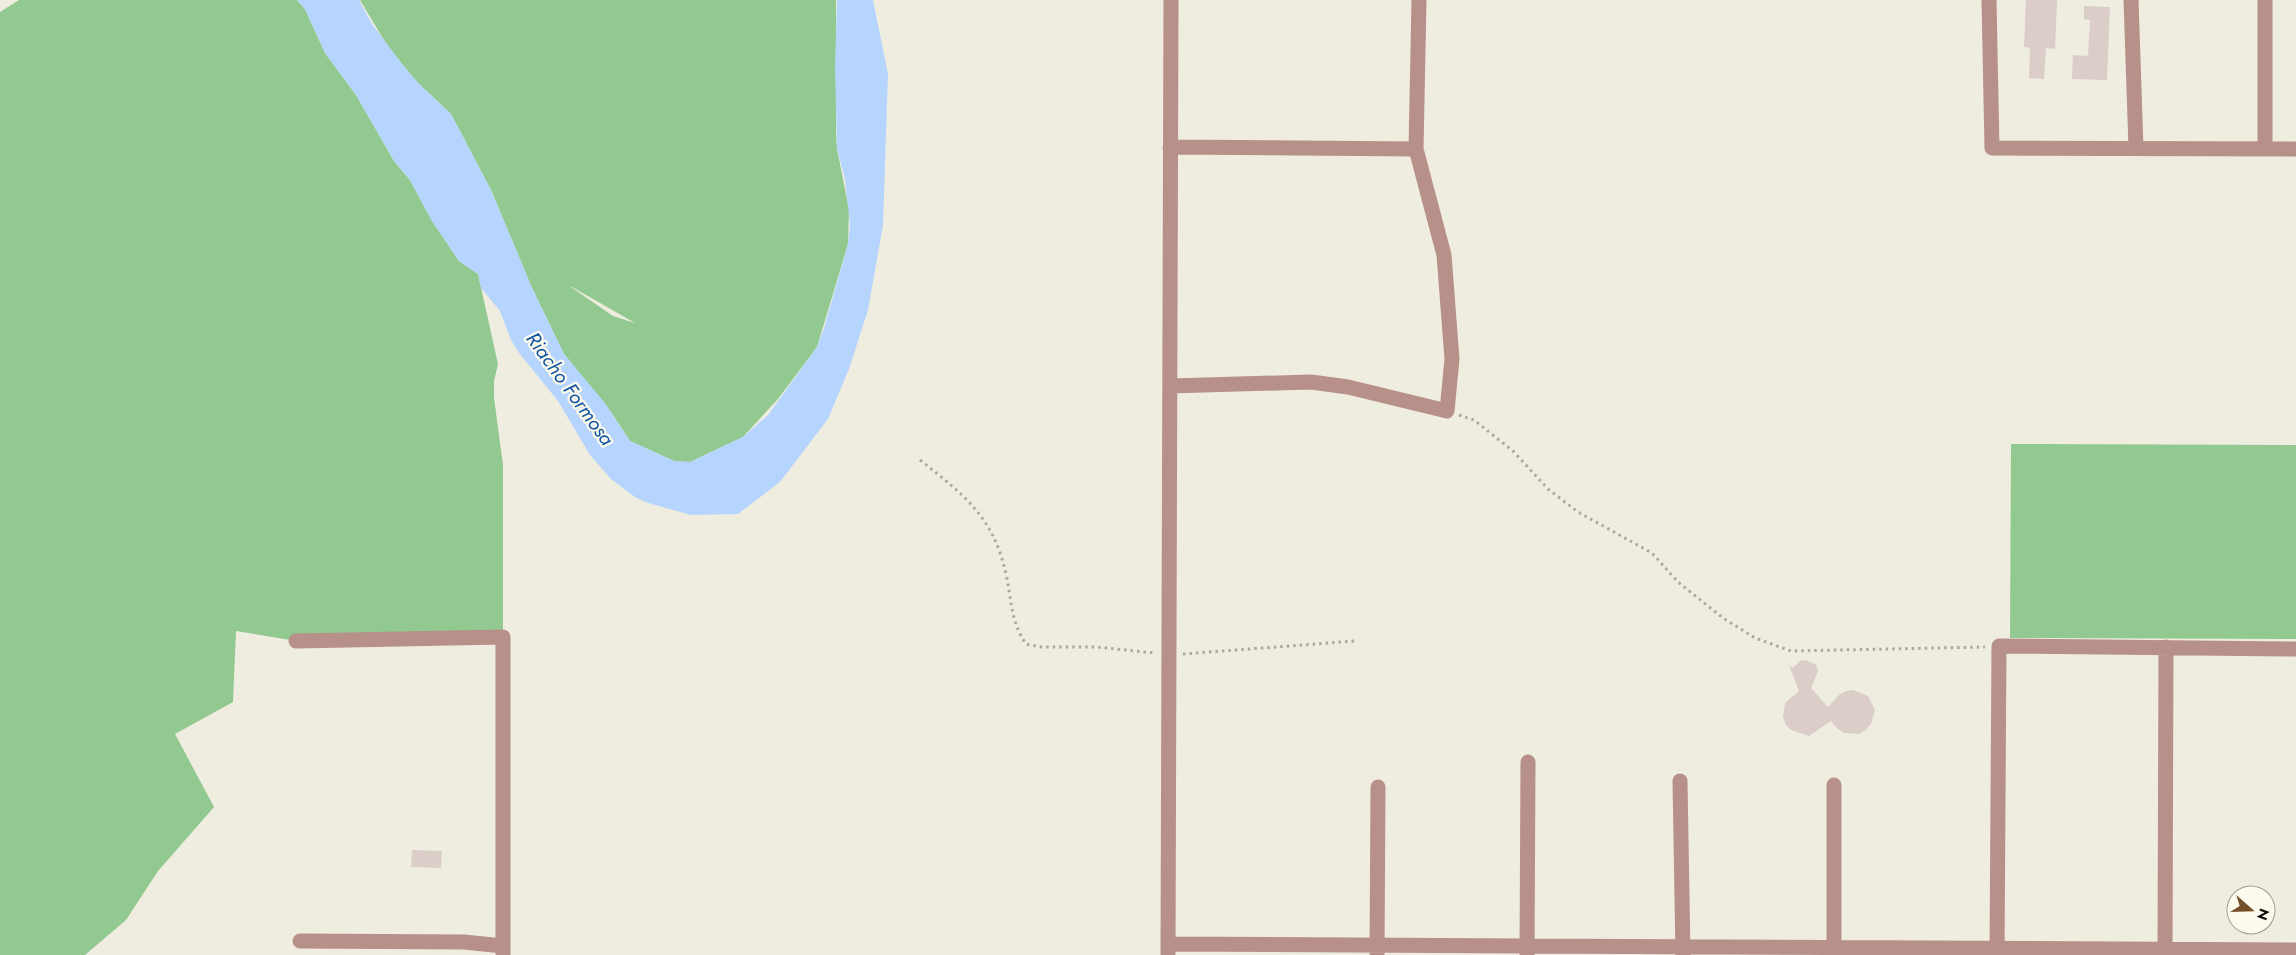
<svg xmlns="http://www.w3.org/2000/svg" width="2296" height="955" viewBox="0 0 2296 955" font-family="Jost,sans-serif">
<rect width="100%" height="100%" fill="#efede0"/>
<!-- green -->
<path fill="#92c990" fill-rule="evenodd" d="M19 0H297L305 9 325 53 356 95 394 161 410 180 432 221 459 261 478 274 498 364 494 381V398L503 465V637L296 641 236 631 233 702 175 734 214 807 158 871 126 920 85 955H0V12Z
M360 0H836V131L837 149 849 209 848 244 817 347 778 399 743 437 690 462 674 461 630 441 613 415 564 354 532 288 491 190 451 114 418 83 402 64 385 42ZM571 287H572L635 323 613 316Z
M2011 444 2296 445V639L2010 638Z"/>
<!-- water -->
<path fill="#b6d5fe" d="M297 0H359L372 24 402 64 418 83 451 114 491 190 532 288 564 354 605 403 630 441 674 461 690 462 743 437 768 415 817 347 824 328 848 244 850 225 845 179 837 149 835 67 837 0H873L888 74 883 225 868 310 849 369 828 419 780 482 738 514 691 515 648 503 635 497 611 479 590 455 558 401 519 353 511 340 500 311 481 288 478 274 459 261 432 221 410 180 394 161 356 95 325 53 305 9Z"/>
<!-- building -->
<path fill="#dbcdc7" d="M2026 0H2057L2055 49 2046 48 2044 79 2029 78 2030 48 2024 47Z
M2084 6 2110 7 2107 80 2072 79 2073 55 2088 56 2090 20 2084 19Z
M1806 660 1816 665 1818 671 1811 688 1828 707 1839 695 1846 691 1853 690 1868 696 1875 710 1871 724 1866 730 1859 734 1844 733 1838 729 1831 721 1809 736 1791 730 1786 725 1783 717 1785 703 1799 691 1789 665 1793 668 1800 661Z
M412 850 442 851 441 868 411 867Z"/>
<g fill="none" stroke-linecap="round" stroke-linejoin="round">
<!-- path -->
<path stroke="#aba99f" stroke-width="3" stroke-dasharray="2.5 4" stroke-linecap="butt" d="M1459 415 1474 420 1513 451 1548 489 1578 512 1652 553 1678 582 1723 618 1755 638 1791 651 1985 647
M920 460C964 495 993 516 1006 574 1012 601 1010 620 1026 644L1041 647H1097L1154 653
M1183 654 1355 641"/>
<!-- minor -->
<path stroke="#b79089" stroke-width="15" d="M1989 0 1992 148 2296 149
M2131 0 2136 148
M1170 147 1416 149
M2265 149V0
M1170 386 1311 382 1348 387 1447 411 1452 359 1444 255 1416 149 1419 0
M296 641 503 637V955
M1680 781 1683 955
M300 941 464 942 503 946
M1168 944 2296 950
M1168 955 1171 0
M1377 955 1378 787
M1527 955 1528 762
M1834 955V785
M1997 955 1999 646 2296 649
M2165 955 2166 647"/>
</g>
<g text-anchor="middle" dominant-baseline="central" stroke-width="4.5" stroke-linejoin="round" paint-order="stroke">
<!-- water labels -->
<g font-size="20" font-style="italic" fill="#1357a3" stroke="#fcfaed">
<text transform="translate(570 389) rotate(54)">Riacho Formosa</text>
</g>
</g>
<!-- north arrow -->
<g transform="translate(2251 910) rotate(110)"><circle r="24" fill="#fcfaed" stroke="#9d9c92"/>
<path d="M0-4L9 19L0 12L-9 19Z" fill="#744f2a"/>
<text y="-8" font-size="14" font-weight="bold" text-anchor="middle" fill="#0f0e09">N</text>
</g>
</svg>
